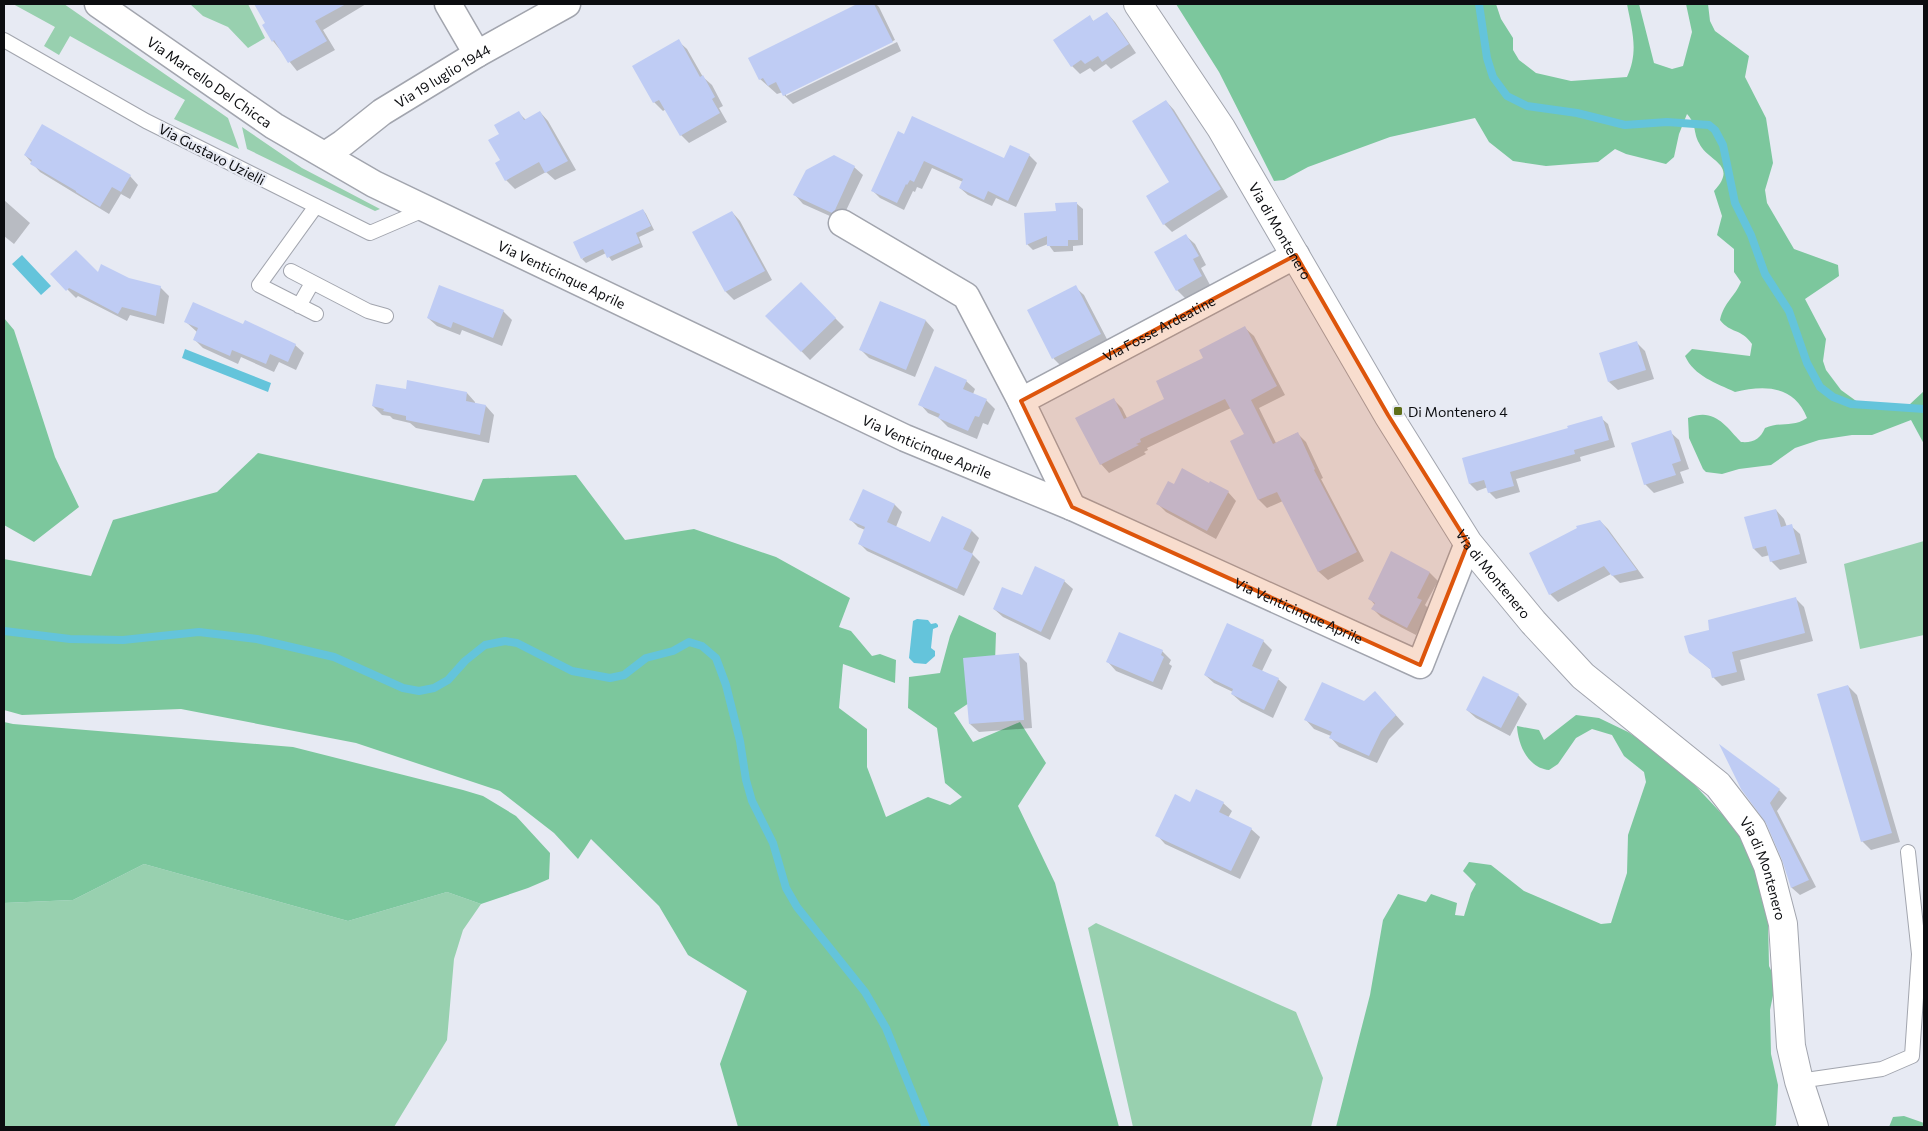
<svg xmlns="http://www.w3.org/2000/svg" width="1928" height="1131" viewBox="0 0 1928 1131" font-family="Commissioner,sans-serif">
<rect width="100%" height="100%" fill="#e7eaf3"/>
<!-- green -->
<path fill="#98d0af" d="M13 4H64L228 118 239 149 174 119 185 100 70 36 59 55 44 46 55 27Z
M190 4H248L265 38 248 48 228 27 203 16Z
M242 127 302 168 380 209 375 211 247 149Z
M1924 541V635L1860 649 1844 564Z
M144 864 348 921 447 892 481 904 463 930 454 959 447 1040 394 1127H4V903L73 900Z
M1096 923 1296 1012 1323 1078 1311 1127H1133L1088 928Z"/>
<!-- forest -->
<path fill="#7cc79d" d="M1176 4H1496L1501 19 1513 38V50L1519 60 1536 73 1571 81 1627 77C1639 51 1632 31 1627 4H1639L1654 63 1672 69 1683 66 1692 32 1686 4H1708L1710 21 1715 31 1749 56 1745 77 1766 118 1773 163 1765 190 1767 203 1794 249 1838 265 1839 276 1805 299 1826 339 1823 361 1826 370 1841 390 1859 403 1909 405 1924 391V444L1911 420 1872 435H1852L1819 440 1795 448 1771 465 1739 469 1722 474 1706 472 1703 469 1689 438 1688 418C1714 407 1725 425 1741 442 1754 443 1760 439 1765 428 1781 421 1792 428 1807 418 1794 385 1764 385 1735 392 1716 383 1694 376 1685 356L1692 349 1750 356 1752 344C1741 328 1731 334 1720 320 1724 302 1734 298 1741 282L1734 272V249L1717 235 1722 216 1714 191C1739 164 1708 162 1699 143 1693 132 1697 125 1687 114L1679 134 1674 157 1666 164 1626 154 1615 149 1598 162 1546 166 1513 161 1489 142 1475 118 1390 137 1308 167 1284 180 1274 181 1219 72Z
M4 318 14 330 55 457 79 507 34 542 4 525Z
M258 453 474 501 483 479 576 475 625 540 694 529 776 557 850 598 839 627 851 631 872 656 880 654 896 660 895 683 843 664 839 708 867 729V767L886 817 928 797 950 805 962 797 945 783 937 728 908 708 909 677 940 673 950 636 959 615 996 633 995 662 984 693 954 713 973 742 1020 722 1046 763 1018 806 1055 883 1119 1127H738L720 1064 747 991 688 955 659 906 591 839 578 859 554 833 500 791 356 743 181 709 22 715 4 710V559L91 576 113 520 217 492Z
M1576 715 1599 718 1628 732 1674 763 1721 813 1746 834 1754 854 1768 921 1769 966 1776 981 1770 1010 1771 1054 1778 1085 1776 1125 1773 1127H1336L1370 995 1383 920 1398 894 1426 902 1431 894 1457 903 1455 915 1464 916 1471 893 1476 884 1463 871 1469 862 1491 865 1524 891 1601 924 1611 923 1627 873 1628 835 1646 782 1644 772 1624 756 1612 735 1592 729 1576 738 1558 764 1549 770C1528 768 1518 745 1517 726L1539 730 1544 740Z
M4 722 13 724 293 747 463 790 483 796 516 816 550 853 549 879 528 888 481 904 447 892 348 921 144 864 73 900 4 903Z
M1904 1116 1924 1123V1127H1889L1893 1117Z"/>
<!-- water -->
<path fill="#64c4db" d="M22 255 51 286 41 295 12 264Z
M185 349 271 383 268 392 182 358Z
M917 619 928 620 931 624 936 623 938 625V627L933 629 931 648 935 651V656L926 664 914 663 909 658 913 621Z"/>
<!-- shadow -->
<path fill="#0003" d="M255 4H366L323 30 335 50 297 71 273 41 266 23Z
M860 4H876L879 7 895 40 786 93V96L897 42 901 51 793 104 784 95 783 92 777 94 760 79 749 59Z
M1107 13 1115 22 1136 53 1111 69 1106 64 1094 72 1090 68 1080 74 1072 66 1090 17 1094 22Z
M678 41 687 49 703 77 712 85 723 106 719 108 727 122 689 143 681 135 666 109 663 111 654 102Z
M1166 101 1174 110 1228 197 1172 232 1164 224 1171 183Z
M540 112 548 121 576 170 555 180 546 172 515 189 506 180 497 164 501 161V134L519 113 526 120Z
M899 133 1005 159 1029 155 1037 163 1016 207 996 198 992 206 968 195 960 188 963 182 932 168 922 189 917 187 915 192 913 191 904 210 880 198 873 191Z
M25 155 130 176 138 185 130 199 121 194 109 214 40 172Z
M854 167 863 175 841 221 803 204 795 195Z
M4 200 30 223 14 244 4 236Z
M1076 203 1083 209V245L1073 246V251L1054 252 1048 244 1033 250 1027 244 1057 213Z
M643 210 646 214 654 230 639 237 643 247 612 261 606 253 586 263 582 259Z
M732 212 740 221 772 280 734 300 726 292Z
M1186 236 1195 244 1206 265 1201 268 1210 285 1186 299 1177 290Z
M52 274H98L160 287 169 296 164 324 130 315 127 321 78 296 76 298Z
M801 284 844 327 810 360 767 316Z
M1075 287 1084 295 1109 343 1062 367 1054 359 1029 311Z
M881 302 926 321 934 330 915 377 869 358 861 350Z
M503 311 512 320 502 346 462 330 460 335 437 326 428 318Z
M186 322 244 326 295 345 304 353 296 370 279 362 274 372 241 357 238 364 203 348 194 339 197 332Z
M1245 328 1254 336 1285 395 1259 408 1276 443 1297 433 1306 442 1323 478 1321 479 1364 561 1328 580 1319 572 1283 501 1267 508 1259 500 1246 435 1231 408 1147 448 1148 450 1144 452 1146 454 1109 473 1101 464 1113 399 1122 408 1127 418 1166 399 1205 358Z
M1636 342 1645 351 1654 379 1618 390 1609 382Z
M966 381 975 389 973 394 986 400 995 409 988 425 983 423 977 439 948 427 939 418 928 413 920 404Z
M467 393 475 402V404L486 406 494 415 489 443 416 428 410 423 393 419 390 416 382 415 373 406Z
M1601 418 1608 424 1615 447 1580 457 1581 461 1516 479 1520 492 1496 499 1489 492 1488 487 1477 491 1470 484 1463 459 1569 429Z
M1670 432 1679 440 1689 469 1680 472 1684 483 1654 493 1645 484Z
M1174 485H1210L1228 492 1236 501 1216 539 1166 512 1157 503Z
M864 491 895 505 902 512 896 527 931 543 972 531 979 538 972 554 980 562 964 596 867 551 859 543 865 530 858 527 851 520Z
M1776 510 1784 519 1787 527 1791 526 1800 534 1807 563 1780 570 1771 561 1770 555 1762 557 1754 549Z
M1600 521 1608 529 1644 578 1620 583 1611 574 1558 602 1550 594Z
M1391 553 1430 573 1438 581 1425 605 1429 609 1416 635 1381 617 1373 609 1375 605 1370 599Z
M1064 581 1073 589 1050 640 1003 617 994 609Z
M1796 599 1804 607 1813 641 1740 660 1745 680 1722 686 1713 677 1711 670 1690 652 1711 631Z
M1263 641 1272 650 1262 671 1278 679 1287 687 1273 718 1241 702 1232 694 1233 692 1214 683 1205 675Z
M1162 651 1171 660 1169 664 1172 666 1162 690 1116 671 1108 662Z
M1018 654 1027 663 1032 728 979 732 970 724Z
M1848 686 1857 695 1900 842 1871 850 1862 841Z
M1518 695 1527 704 1510 736 1476 718 1467 710Z
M1383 701 1404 724 1389 739 1377 763 1339 747 1331 738V736L1314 729 1306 720 1364 703Z
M1742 788 1779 790 1787 798 1777 811 1816 887 1800 895 1792 888 1784 860 1767 822Z
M1191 803H1223L1232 811 1228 818 1251 829 1260 837 1240 879 1165 844 1157 835Z"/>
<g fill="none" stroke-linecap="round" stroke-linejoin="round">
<!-- stream -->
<path stroke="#64c4db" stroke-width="8" d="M1479 4 1487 58 1493 77 1507 96 1527 106 1577 113 1625 125 1667 122 1709 125 1715 130 1723 145 1735 203 1751 235 1765 274 1789 311 1807 363 1820 387 1833 397 1851 404 1924 409
M4 631 70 639 123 640 199 632 257 639 334 657 403 688 419 691 434 688 448 680 465 661 485 645 505 641 517 643 572 671 610 678 624 675 646 658 673 651 689 642 702 646 716 658 726 685 740 741 746 780 752 801 773 843 786 888 797 907 865 992 886 1028 926 1127"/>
</g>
<!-- building -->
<path fill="#bfccf4" d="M254 4H346L315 21 327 41 288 63 274 40 272 42 262 25 265 23Z
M857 4H874L893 42 783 96 776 82 768 86 763 78 759 80 748 58Z
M1107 12 1129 44 1102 62 1098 56 1085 64 1081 60 1071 67 1053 40 1090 15 1093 21Z
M679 39 700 77 703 75 715 97 712 99 720 113 680 136 659 100 653 103 632 66Z
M1166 100 1221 189 1163 225 1146 196 1169 182 1132 121Z
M519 111 524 120 540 111 568 161 545 173 539 162 505 181 495 163 500 160 488 140 499 134 494 125Z
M912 116 1004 158 1010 145 1030 154 1008 201 988 191 984 200 959 188 963 179 924 161 914 182 910 180 907 185 906 184 897 203 871 191 898 131 904 134Z
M42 124 131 175 121 192 112 187 100 207 76 192V191L30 164 32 160 24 155Z
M834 155 855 166 835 210 832 213 793 195 806 170Z
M1077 202 1078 240H1068V246H1047V236L1026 245 1024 213 1056 211 1055 203Z
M643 209 651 226 636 233 640 243 607 258 603 249 581 259 573 242Z
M732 211 765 271 725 292 692 232Z
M1186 234 1199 256 1193 259 1202 276 1176 291 1154 252Z
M76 250 98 272 101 264 129 278 161 286 156 316 122 307 118 314 69 288 66 291 50 274Z
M801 282 836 318 801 352 765 316Z
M439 285 504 310 493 338 453 322 451 328 427 318Z
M1076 285 1101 334 1052 359 1027 310Z
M880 301 926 320 906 370 859 350Z
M193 302 243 324 245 320 296 344 288 362 270 354 266 364 232 350 230 356 193 340 198 328 184 322Z
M1245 326 1277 386 1251 400 1273 444 1298 432 1315 469 1314 470 1357 552 1318 572 1277 492 1258 500 1230 441 1244 434 1225 399 1140 439 1141 442 1136 444 1139 445 1100 465 1075 418 1114 398 1124 419 1164 399 1156 381 1203 358 1199 350Z
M1637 341 1646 370 1608 382 1599 353Z
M935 366 967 380 963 389 987 399 979 417 975 416 968 431 938 418 940 414 918 405Z
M407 380 467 392 466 401 486 405 480 435 406 420V416L383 411 384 409 372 406 376 384 406 389Z
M1602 416 1609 440 1574 450 1575 454 1510 472 1514 486 1488 493 1484 480 1469 484 1462 458 1568 428 1567 426Z
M1671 430 1681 461 1672 464 1676 475 1644 485 1631 443Z
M1182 468 1209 483 1210 481 1229 491 1207 531 1156 504 1168 481 1174 484Z
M863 489 895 504 887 522 930 542 942 516 972 530 963 549 973 554 957 589 858 544 865 527 849 520Z
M1776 509 1781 527 1792 524 1800 554 1770 562 1766 546 1753 549 1744 517Z
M1600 520 1637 570 1612 576 1604 566 1549 595 1529 553 1577 528 1576 526Z
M1391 551 1430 572 1417 598 1422 600 1407 628 1371 609 1375 603 1368 599Z
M1035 566 1065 580 1041 632 993 609 1002 587 1022 595Z
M1796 597 1805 633 1732 652 1737 672 1712 678 1710 669 1689 653 1684 636 1709 630 1708 620Z
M1227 623 1264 640 1252 666 1279 678 1264 710 1231 694 1233 689 1204 675Z
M1119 632 1163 650 1161 655 1164 657 1153 682 1106 662Z
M1019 653 1024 720 969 724 963 658Z
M1483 676 1519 694 1501 728 1466 710Z
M1322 682 1364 701 1375 691 1396 715 1381 731 1369 756 1329 738 1332 732 1304 720Z
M1848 685 1892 833 1861 842 1817 694Z
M1719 744 1780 789 1770 803 1809 880 1791 888 1782 860 1766 823 1741 789Z
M1196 789 1224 802 1219 812 1252 828 1231 871 1155 836 1175 794 1190 802Z"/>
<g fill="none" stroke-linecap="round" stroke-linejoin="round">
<defs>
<path id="service" d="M4 40 146 121 370 233 426 209
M291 271 368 311 386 316
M299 306 312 283
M316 314 259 285 316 206
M1799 1081 1882 1069 1912 1056 1919 954 1908 852"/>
<g id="minor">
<path id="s1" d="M98 4 274 126 374 184 905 438 1072 507 1420 665 1468 543"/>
<path d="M448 4 477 54"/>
<path id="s2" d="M325 155 343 143 382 112 477 54 567 4"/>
<path d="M842 223 966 296 1021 401 1072 507"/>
<path id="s3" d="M1021 401 1296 255"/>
</g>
<g id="tertiary">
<path id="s4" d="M1138 4 1221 128 1388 415 1468 543 1533 622 1583 676 1718 785 1752 829 1768 866 1783 924 1791 1046 1799 1081 1814 1127"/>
</g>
</defs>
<!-- service casing -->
<use href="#service" stroke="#a2a5ae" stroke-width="16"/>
<!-- minor casing -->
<use href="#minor" stroke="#a2a5ae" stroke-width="29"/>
<!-- tertiary casing -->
<use href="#tertiary" stroke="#a2a5ae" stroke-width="30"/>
<!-- service -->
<use href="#service" stroke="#fff" stroke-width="14"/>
<!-- minor -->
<use href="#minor" stroke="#fff" stroke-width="26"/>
<!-- tertiary -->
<use href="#tertiary" stroke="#fff" stroke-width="28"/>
</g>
<!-- marked area -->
<path fill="#dd550c" fill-opacity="0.2" stroke="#dd550c" stroke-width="4" stroke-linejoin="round" d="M1296 255 1388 415 1468 543 1420 665 1072 507 1021 401Z"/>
<!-- markers -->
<rect fill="#5e6e19" stroke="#e7eaf3" stroke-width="2" x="1393" y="406" width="10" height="10" rx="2.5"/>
<g text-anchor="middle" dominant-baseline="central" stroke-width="4.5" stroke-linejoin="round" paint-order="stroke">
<!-- street labels -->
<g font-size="14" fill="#0c0d10" stroke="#e7eaf3">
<text stroke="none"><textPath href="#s2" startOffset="142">Via 19 luglio 1944</textPath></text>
<text stroke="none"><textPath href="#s1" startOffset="136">Via Marcello Del Chicca</textPath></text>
<text transform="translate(212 154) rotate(27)">Via Gustavo Uzielli</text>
<text stroke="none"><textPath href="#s4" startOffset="268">Via di Montenero</textPath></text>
<text stroke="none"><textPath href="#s1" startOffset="538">Via Venticinque Aprile</textPath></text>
<text stroke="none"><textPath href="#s3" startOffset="156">Via Fosse Ardeatine</textPath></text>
<text stroke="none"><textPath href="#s1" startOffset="942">Via Venticinque Aprile</textPath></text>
<text stroke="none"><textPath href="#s4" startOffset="672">Via di Montenero</textPath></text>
<text stroke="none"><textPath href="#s1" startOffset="1348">Via Venticinque Aprile</textPath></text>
<text stroke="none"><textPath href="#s4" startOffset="1078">Via di Montenero</textPath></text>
</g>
<!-- poi labels -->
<g font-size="14" fill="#0c0d10" stroke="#e7eaf3" text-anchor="start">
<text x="1408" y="411">Di Montenero 4</text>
</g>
</g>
<!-- border -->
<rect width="1928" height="1131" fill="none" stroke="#0c0d10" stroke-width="10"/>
</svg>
